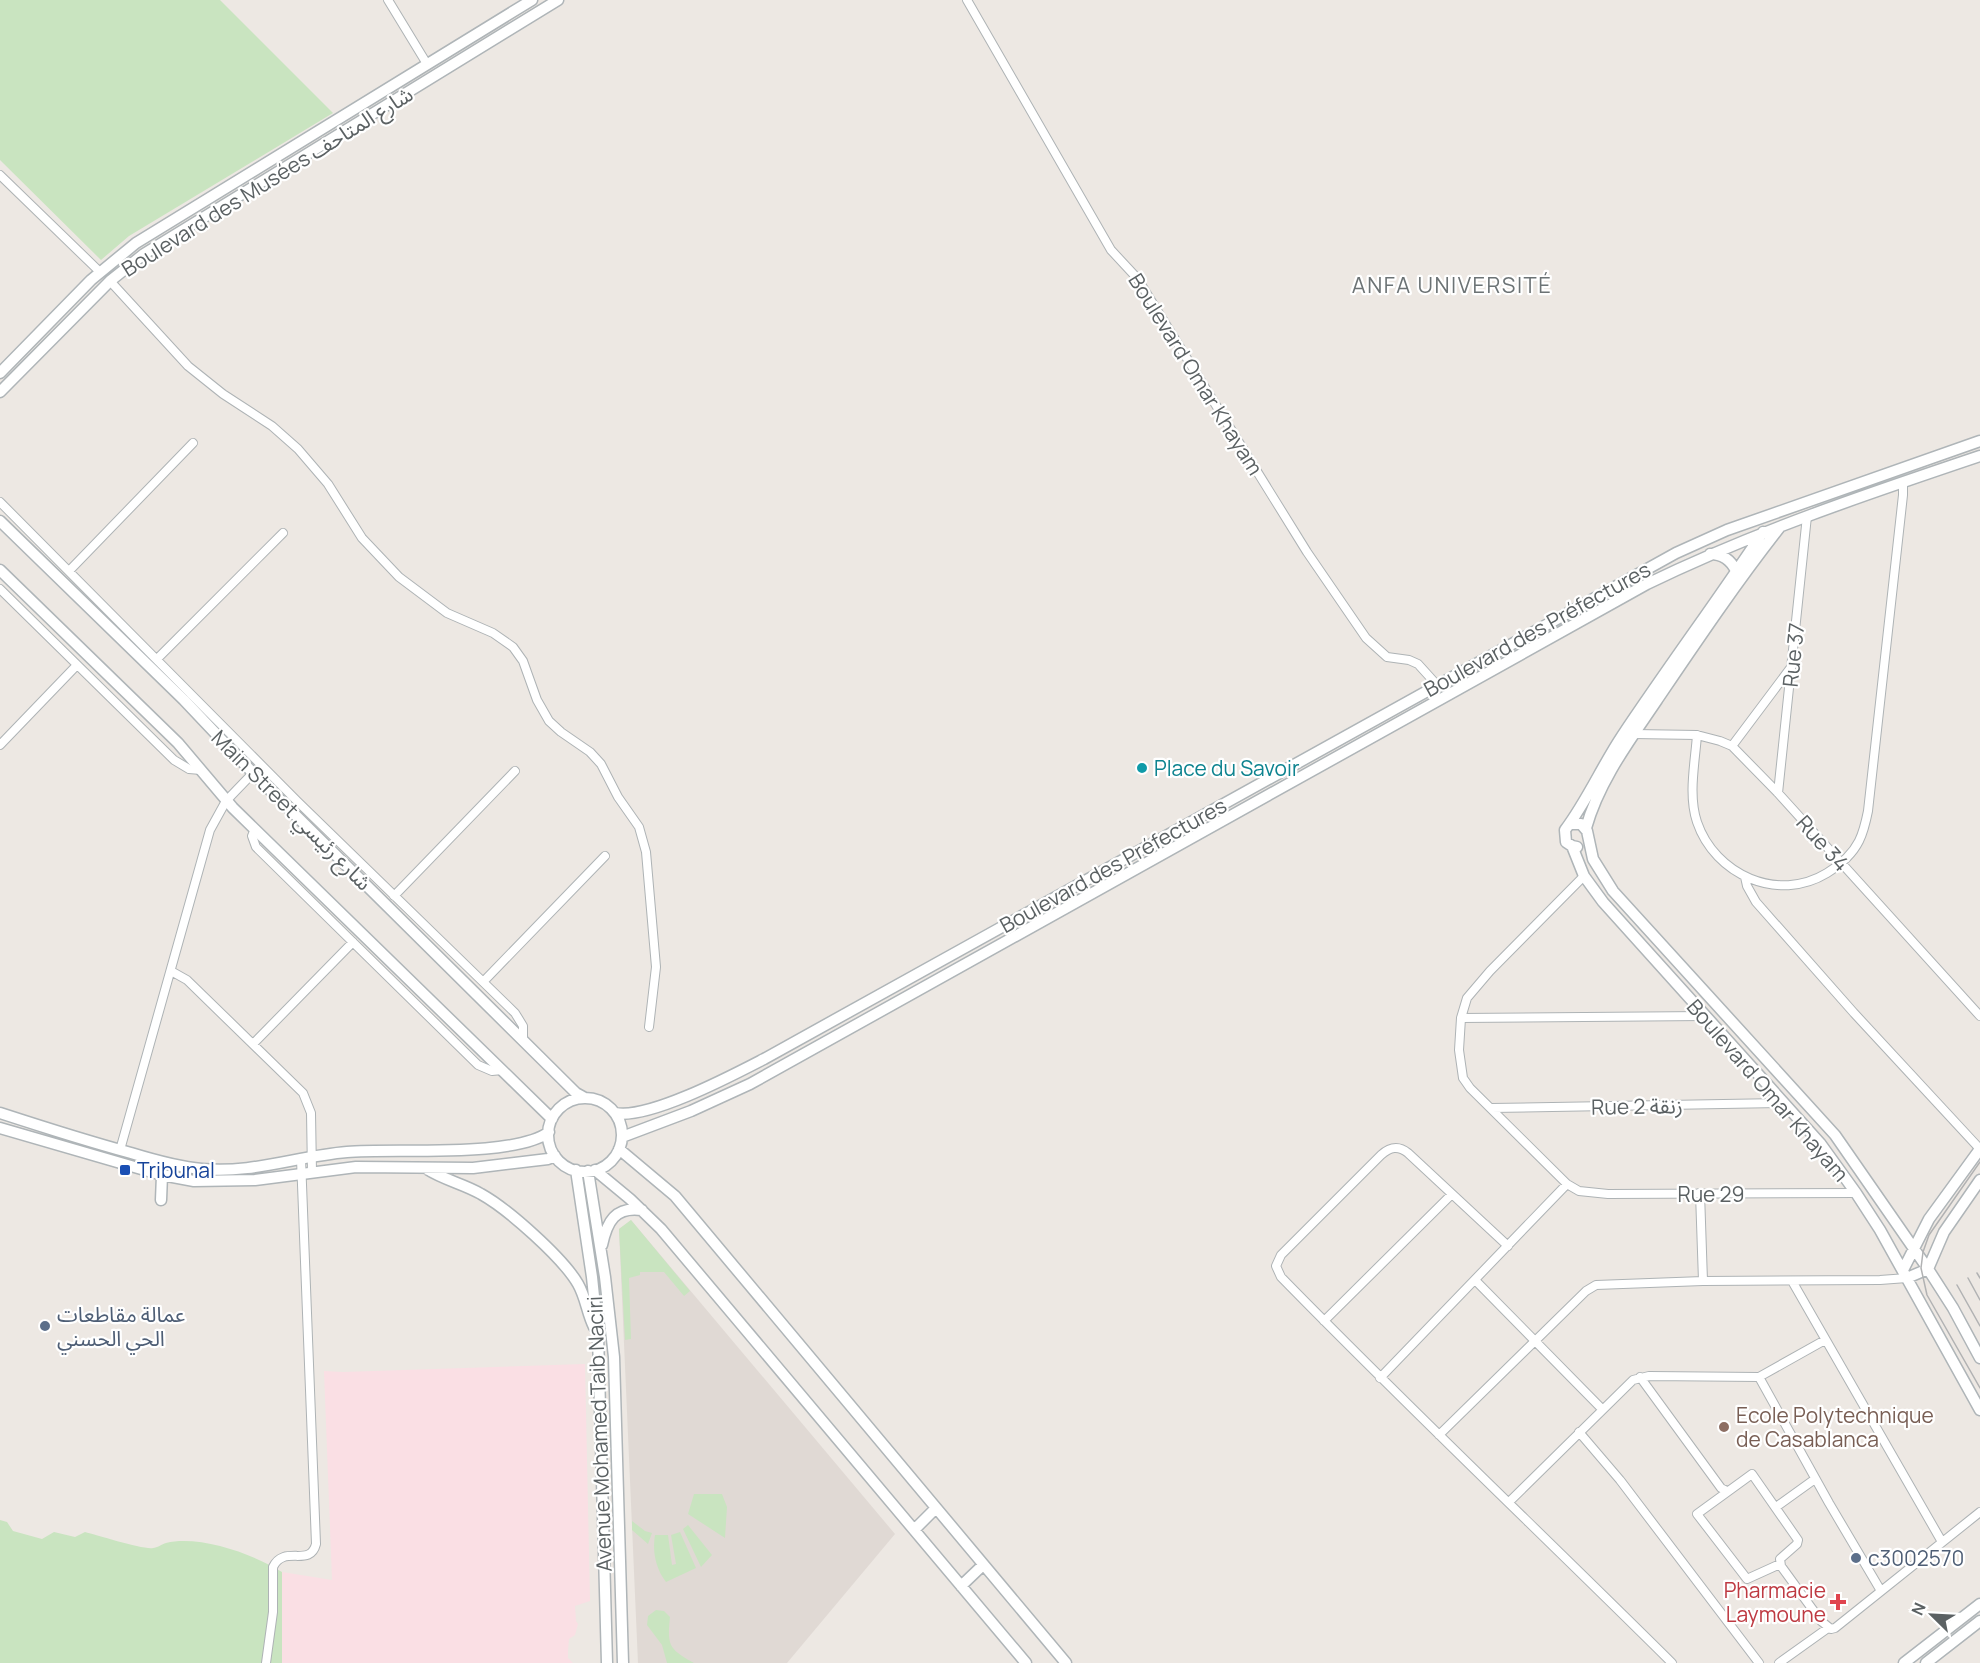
<svg xmlns="http://www.w3.org/2000/svg" width="1980" height="1663" viewBox="0 0 1980 1663" font-family="Manrope,'Noto Sans Arabic',sans-serif">
<rect width="100%" height="100%" fill="#ede8e3"/>
<!-- education -->
<path fill="#e0d9d4" d="M631 1220 895 1534 787 1663H638L619 1229Z"/>
<!-- medical -->
<path fill="#fadfe4" d="M585 1364 590 1601 575 1606 576 1621 578 1624 575 1635 569 1639 568 1651V1658L573 1663H282V1572L332 1580 324 1371 343 1372Z"/>
<!-- green -->
<path fill="#c9e4c0" d="M0 0H220L333 113 129 236 101 260 0 160Z
M631 1220 690 1291 684 1296 664 1272H640V1275L629 1278 631 1339 625 1340 619 1229Z
M694 1494H722L727 1507 725 1538 688 1514Z
M0 1520 7 1522 13 1531 42 1539 54 1532 75 1537 85 1532C97 1535 144 1550 153 1548 157 1548 162 1544 166 1543 200 1535 253 1554 282 1572V1663H0Z
M632 1521 645 1531 652 1533 648 1544 632 1530Z
M688 1525 712 1555 701 1567 683 1529Z
M680 1532 696 1568 666 1582C656 1569 652 1552 655 1535H668L672 1565 676 1564 671 1535Z
M656 1610 664 1611 670 1617C667 1646 669 1649 694 1663H667L662 1645 647 1625 648 1616Z"/>
<g fill="none" stroke-linecap="round" stroke-linejoin="round">
<defs>
<path id="street" d="M388 0 427 64
M967 0 1111 250 1137 278 1307 552 1366 638 1387 657 1409 660 1418 664 1437 685
M0 175 100 272
M110 281 188 366 223 394 272 426 298 449 328 484 362 538 399 577 447 613 493 633 513 647 523 661 537 700 549 721 561 732 590 752 601 764 618 797 639 827 646 852 656 967 649 1027
M0 502 297 801 515 1013 523 1026V1041
M69 571 193 443
M0 589 174 760 189 769 201 770
M157 659 283 533
M1634 734 1697 735 1720 741 1732 746 1778 793 1980 1016
M1697 735C1695 763 1688 795 1697 822 1715 875 1778 903 1827 873 1840 865 1852 855 1859 841 1864 831 1866 821 1868 811L1903 495V483
M0 745 77 665
M1732 746 1792 666
M1778 793 1807 516
M255 829 252 836 256 847 478 1065 492 1071 502 1070
M1584 876 1490 971 1467 998 1461 1018 1459 1050 1463 1078 1470 1088 1567 1184 1579 1191 1608 1194 1856 1193
M1745 877 1747 886 1756 902 1854 1013 1980 1149
M394 896 515 771
M171 971 187 980 303 1093 311 1113 312 1172
M483 982 605 856
M1461 1018 1705 1016
M253 1044 353 942
M1491 1108 1783 1103
M120 1150 210 830 226 801 253 773
M1700 1193 1703 1281
M1508 1246 1408 1153C1398 1145 1390 1147 1381 1155L1281 1255 1276 1266 1281 1277C1409 1408 1542 1534 1672 1663
M1475 1280 1602 1409
M1792 1281 1942 1542
M1324 1321 1452 1194
M1640 1377 1721 1488 1727 1491
M1759 1377 1829 1503 1881 1591
M1380 1378 1567 1184
M1579 1432 1620 1480 1759 1663
M1439 1435 1586 1291 1596 1285 1703 1281 1880 1280 1907 1278
M1509 1502 1633 1380 1649 1376 1759 1377 1825 1340
M1776 1507 1815 1479
M1780 1564 1747 1579 1697 1514 1752 1474 1798 1540 1797 1544 1780 1559 1781 1566 1821 1621 1831 1629 1835 1628 1980 1512
M266 1663 273 1612V1567C284 1544 310 1568 316 1544L301 1159
M1779 1663 1828 1628"/>
<path id="secondary" d="M0 373 91 280 136 243 532 0
M0 392 110 281 144 254 558 0
M0 521 184 700 253 773 576 1093 585 1098
M1710 554C1723 554 1731 560 1736 571
M0 570 178 743 233 808 552 1119
M1571 824H1581L1587 831 1593 859 1613 891 1835 1135 1928 1269 1953 1308 1980 1358
M1586 828C1599 781 1630 740 1657 700 1697 641 1736 583 1780 527
M1572 846 1584 876 1603 902 1820 1143 1856 1193 1880 1230 1980 1410
M1577 847 1572 846 1566 842 1565 830C1587 801 1602 766 1622 736 1668 667 1717 601 1763 532
M548 1135a37 37 0 1 1 74 0a37 37 0 1 1-74 0Z
M0 1113C43 1127 87 1141 131 1153 154 1160 178 1167 202 1169 251 1174 298 1156 347 1152 394 1148 514 1158 549 1132
M615 1113C648 1120 733 1075 764 1059L1676 553 1727 530 1980 441
M0 1128 162 1175 194 1181 255 1180 356 1167 473 1168 548 1159 555 1156
M622 1137 691 1111 750 1084 1647 584C1754 532 1867 494 1980 456
M619 1149 675 1196 1066 1663
M427 1169C444 1180 464 1184 481 1194 508 1209 563 1258 578 1284 586 1298 587 1313 594 1327
M576 1170 592 1277 598 1335 607 1663
M595 1170 630 1199 661 1229 1026 1663
M588 1171 605 1277 614 1357 623 1663
M161 1200 162 1175
M602 1245C607 1222 615 1206 642 1210
M1903 1270 1929 1219 1980 1149
M1907 1278 1928 1269 1944 1232 1980 1180
M914 1530 936 1508
M961 1586 983 1565
M1904 1663 1980 1604
M1926 1663 1980 1621"/>
</defs>
<!-- street casing -->
<use href="#street" stroke="#aeb3b5" stroke-width="10"/>
<!-- secondary casing -->
<use href="#secondary" stroke="#afb5b8" stroke-width="13"/>
<!-- street -->
<use href="#street" stroke="#fff" stroke-width="8"/>
<!-- secondary -->
<use href="#secondary" stroke="#fff" stroke-width="10"/>
<!-- tram -->
<path stroke="#b1b2b3" stroke-width="1.5" d="M1980 1162 1929 1235 1923 1252 1921 1268 1927 1295 1980 1388
M1977 1273 1980 1278
M1968 1278 1980 1300
M1957 1285 1980 1326"/>
</g>
<!-- markers -->
<circle fill="#0f9aa8" stroke="#fff" stroke-width="2" cx="1142" cy="768" r="6"/>
<rect fill="#1a4fb4" stroke="#fff" stroke-width="2" x="119" y="1164" width="12" height="12" rx="3"/>
<g fill="#5c6f8a" stroke="#fff" stroke-width="2">
<circle cx="45" cy="1326" r="6"/>
<circle cx="1856" cy="1558" r="6"/>
</g>
<circle fill="#8d6e63" stroke="#fff" stroke-width="2" cx="1724" cy="1427" r="6"/>
<path fill="#e0444e" stroke="#fff" stroke-width="2" d="M1835 1593h6v6h6v6h-6v6h-6v-6h-6v-6h6z"/>
<g text-anchor="middle" dominant-baseline="central" stroke-width="4.5" stroke-linejoin="round" paint-order="stroke">
<!-- street labels -->
<g font-size="21" fill="#5b6163" stroke="#fff">
<text transform="translate(267 181) rotate(-32)">Boulevard des Musées شارع المتاحف</text>
<text transform="translate(1196 374) rotate(58)">Boulevard Omar Khayam</text>
<text transform="translate(1537 629) rotate(-29)">Boulevard des Préfectures</text>
<text transform="translate(1793 655) rotate(-84)">Rue 37</text>
<text transform="translate(292 810) rotate(45)">Main Street شارع رئيسي</text>
<text transform="translate(1823 843) rotate(48)">Rue 34</text>
<text transform="translate(1113 865) rotate(-29)">Boulevard des Préfectures</text>
<text transform="translate(1768 1090) rotate(49)">Boulevard Omar Khayam</text>
<text transform="translate(1637 1106) rotate(-1)">Rue 2 زنقة</text>
<text x="1711" y="1194">Rue 29</text>
<text transform="translate(599 1434) rotate(-92)">Avenue Mohamed Taib Naciri</text>
</g>
<!-- culture labels -->
<g font-size="21" fill="#0d838f" stroke="#fff" text-anchor="start">
<text x="1154" y="768">Place du Savoir</text>
</g>
<!-- transit labels -->
<g font-size="21" fill="#164399" stroke="#fff" text-anchor="start">
<text x="137" y="1170">Tribunal</text>
</g>
<!-- service labels -->
<g font-size="21" fill="#4e5e75" stroke="#fff" text-anchor="start">
<text x="57" y="1314">عمالة مقاطعات<tspan x="57" dy="24">الحي الحسني</tspan></text>
<text x="1868" y="1558">c3002570</text>
</g>
<!-- education labels -->
<g font-size="21" fill="#785e54" stroke="#fff" text-anchor="start">
<text x="1736" y="1415">Ecole Polytechnique<tspan x="1736" dy="24">de Casablanca</tspan></text>
</g>
<!-- health labels -->
<g font-size="21" fill="#be3a42" stroke="#fff" text-anchor="end">
<text x="1826" y="1590">Pharmacie<tspan x="1826" dy="24">Laymoune</tspan></text>
</g>
<!-- neighbourhood labels -->
<g font-size="22" letter-spacing="1.5" fill="#6c7375" stroke="#fff">
<text x="1452" y="285">ANFA UNIVERSITÉ</text>
</g>
</g>
<!-- north arrow -->
<g transform="translate(1932 1615) rotate(294)" stroke="#ffffff" stroke-width="4.5" paint-order="stroke">
<path d="M0-4.5L10 22L0 15L-10 22Z" fill="#5b6163"/>
<text y="-9" font-size="16" font-weight="bold" text-anchor="middle" fill="#5b6163">N</text>
</g>
</svg>
